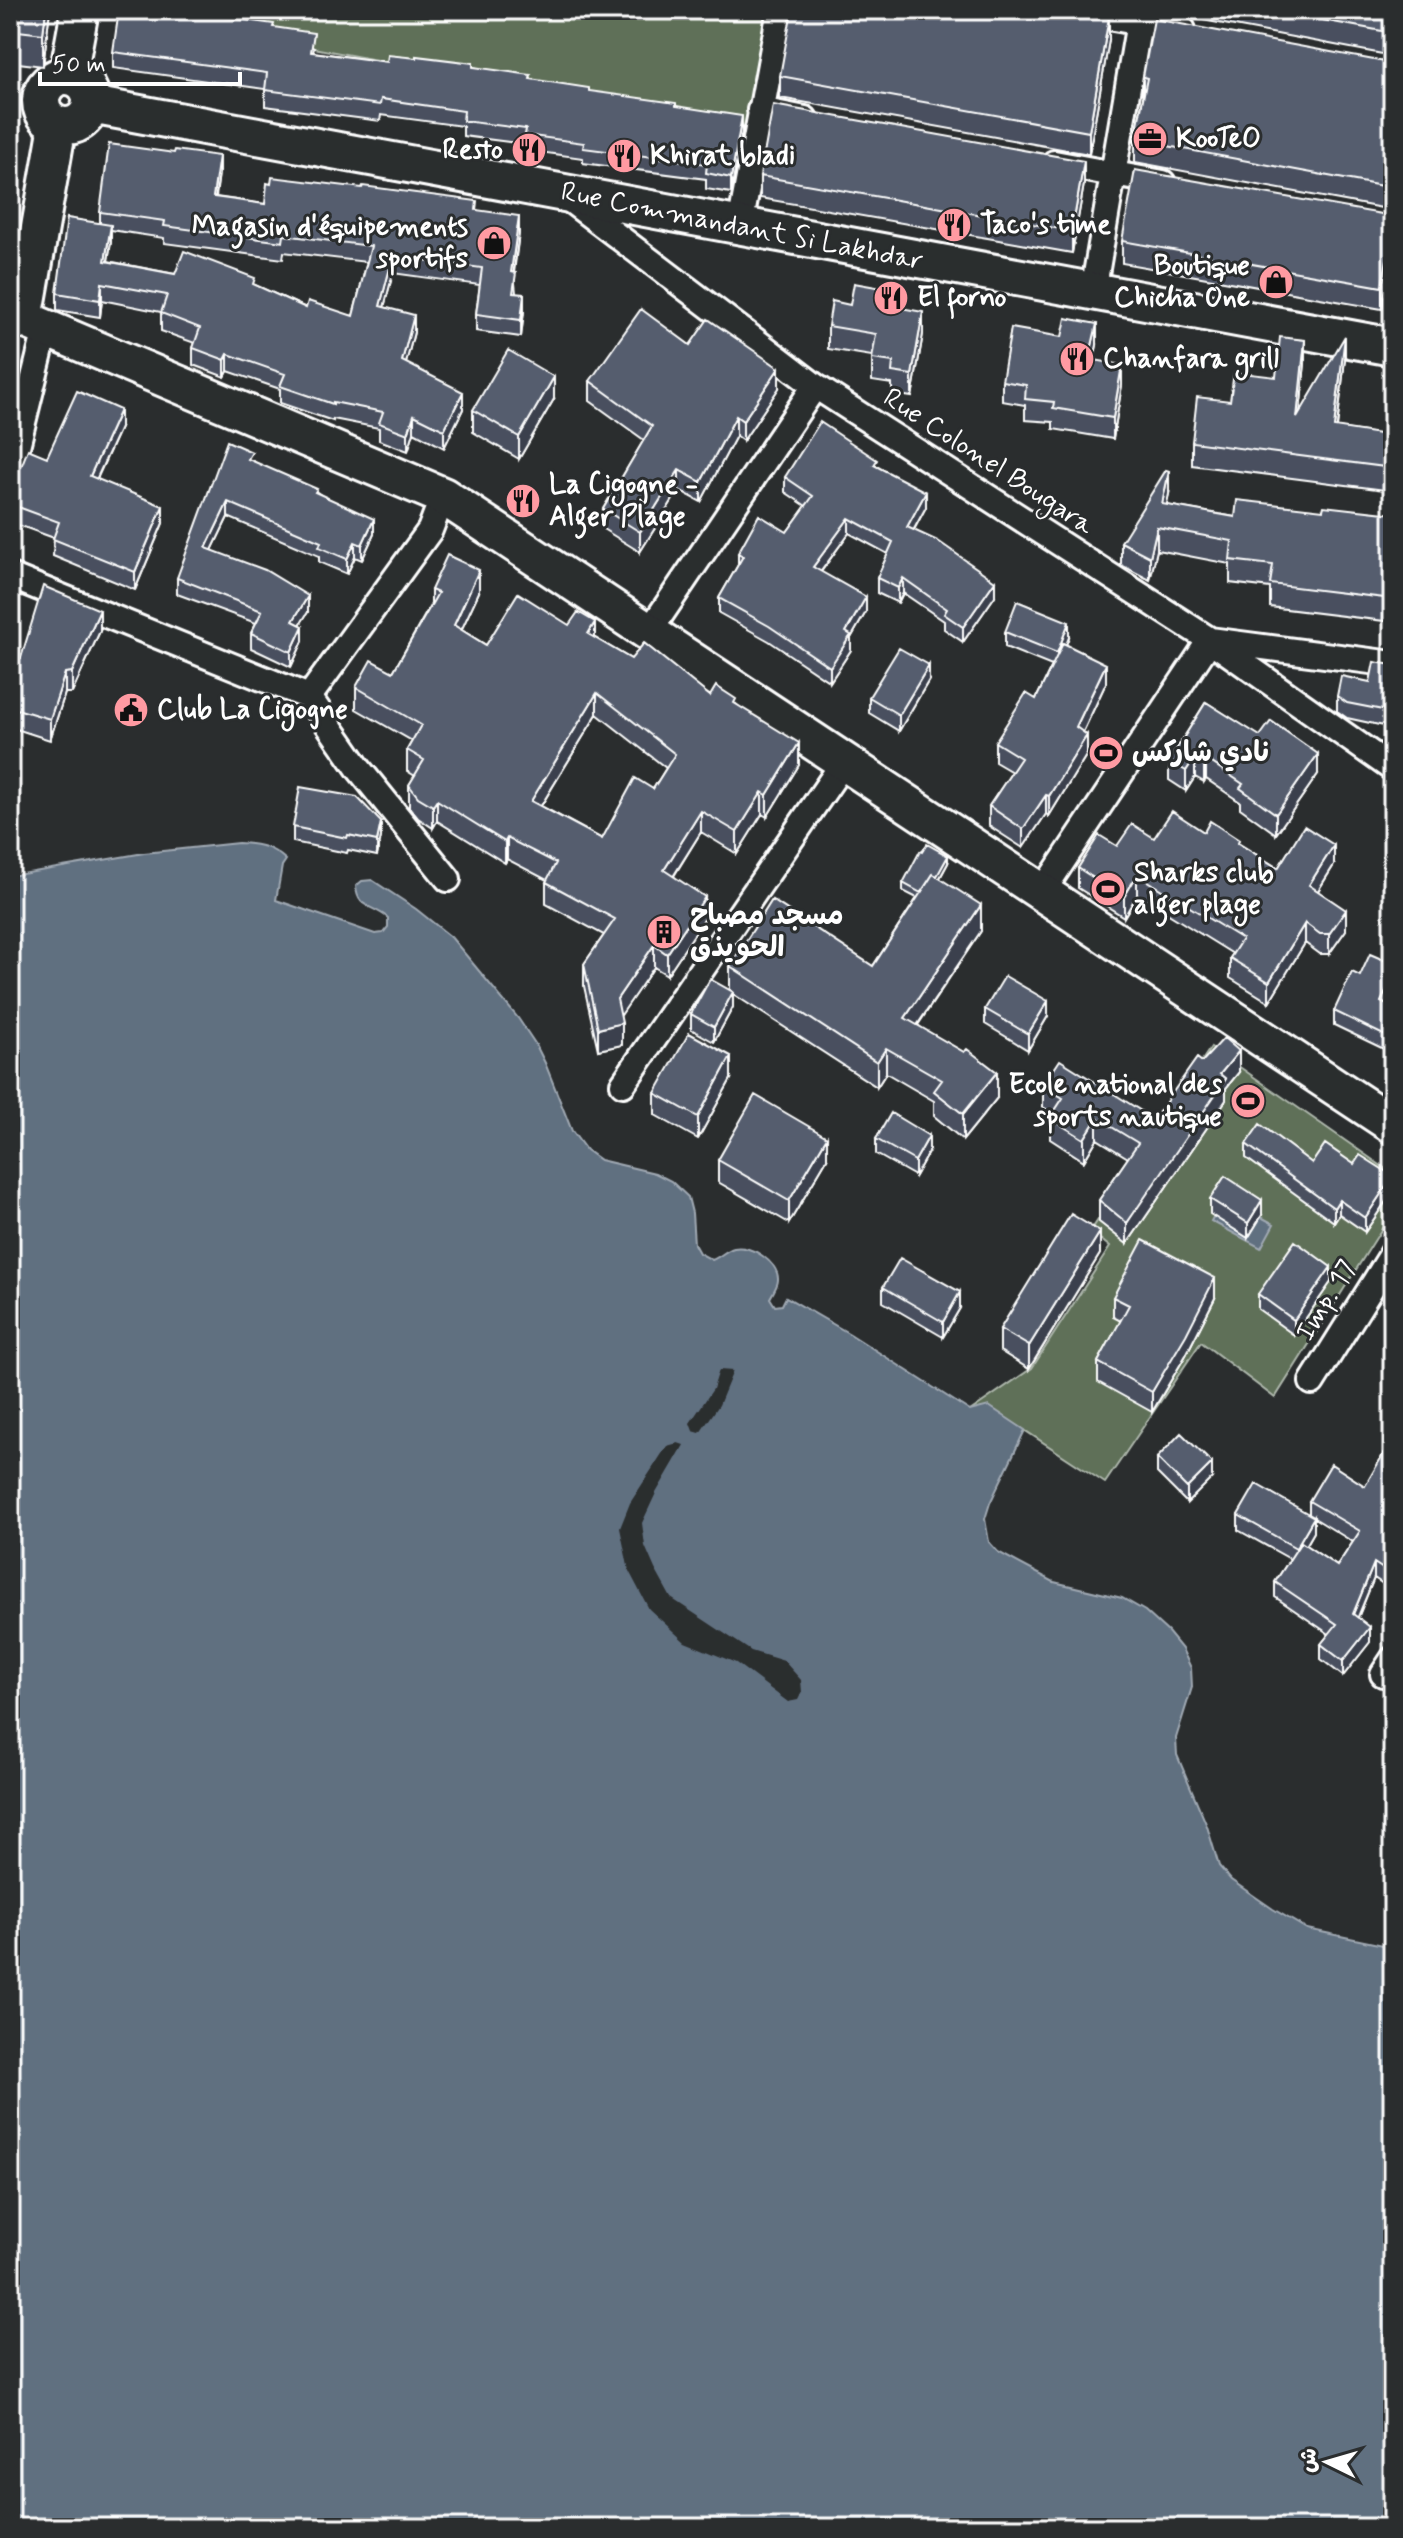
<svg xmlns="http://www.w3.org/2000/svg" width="1403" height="2538" viewBox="0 0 1403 2538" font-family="Mynerve,'Playpen Sans Arabic',sans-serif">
<rect width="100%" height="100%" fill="#2a2d2e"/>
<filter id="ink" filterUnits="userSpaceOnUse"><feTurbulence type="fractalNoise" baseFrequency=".0125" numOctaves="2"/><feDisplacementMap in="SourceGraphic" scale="16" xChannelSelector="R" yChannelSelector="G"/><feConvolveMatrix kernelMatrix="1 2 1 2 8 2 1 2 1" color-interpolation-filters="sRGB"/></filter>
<g filter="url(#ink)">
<!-- green -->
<path fill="#5e6f58" stroke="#aeb7ac" stroke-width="2" d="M163 10H766L746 130 161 19Z
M1211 1047 1393 1174V1211L1275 1398 1201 1342 1105 1483 989 1407 970 1411 1032 1368 1110 1247 1089 1230 1094 1226Z"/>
<!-- water -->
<path fill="#617080" stroke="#a0a9b3" stroke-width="2" d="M238 843C259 844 271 846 286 860L282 866 276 900 375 934 383 933 388 927V918C373 905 357 909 356 886L362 881 372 880 416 909 451 937 518 1018 536 1045 545 1063 572 1131 586 1150 600 1160 655 1173 671 1181 688 1197 692 1213 694 1244 699 1253 712 1260C720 1257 726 1250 734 1248 750 1244 779 1262 778 1280 778 1285 773 1293 770 1298L775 1306 782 1305 786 1297 850 1334 970 1411 989 1406 1025 1430 990 1503 985 1519 989 1542 998 1552 1054 1582 1122 1598 1145 1611 1168 1632 1182 1649 1191 1668 1192 1687 1176 1738 1177 1755 1207 1826 1219 1866 1231 1880 1273 1909 1307 1929 1393 1947V2528H10V876L144 853Z
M1224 1197 1274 1224 1261 1248 1211 1221Z"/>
<!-- pier -->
<path fill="#2a2d2e" d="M719 1370 733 1371 719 1405 700 1433 693 1431 690 1423 713 1389Z
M678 1443 684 1445 656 1493 642 1523 645 1546 655 1569 671 1598 751 1651 784 1661 801 1680 802 1692 798 1700 788 1702 736 1663 685 1642 649 1609 629 1571 620 1528 630 1503 667 1446Z"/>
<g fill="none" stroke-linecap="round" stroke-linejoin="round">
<defs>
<path id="street" d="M1067 10 1183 30
M760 110 805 119
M1054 163 1163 183
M566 197 815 386 1210 640 1393 769
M740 226 780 10
M1093 292 1141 10
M10 475 46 329
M10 576 309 697 359 769 448 879
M649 632 815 386
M309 697 430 530 443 496
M1042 892 1210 640 1393 664
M623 1084 844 762
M1312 1382 1393 1253
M1383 1674 1393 1659"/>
<path id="secondary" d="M68 75 80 10
M41 101a25 25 0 1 1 50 0a25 25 0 1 1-50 0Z
M91 105 1393 347
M10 318 24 319 443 496 1393 1125
M24 319 58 125"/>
</defs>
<!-- street casing -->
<use href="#street" stroke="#fff" stroke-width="30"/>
<!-- secondary casing -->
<use href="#secondary" stroke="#fff" stroke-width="42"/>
<!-- street -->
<use href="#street" stroke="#2a2d2e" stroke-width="24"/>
<!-- secondary -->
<use href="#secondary" stroke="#2a2d2e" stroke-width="36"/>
</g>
<!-- wall -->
<path fill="#48505f" stroke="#fff" stroke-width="2" fill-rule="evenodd" d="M10 10H50L43 66 10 62Z
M1156 10H1393V56L1160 12Z
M274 27 314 48 313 52 387 62 473 67 589 92 676 106 742 131 731 193 706 189V179L583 163V158L525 150V144L463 136V126L381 115 380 121 265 106V89L113 68V52Z
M1109 40 1089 154 780 98V76Z
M1390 63H1393V210L1135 162V140L1143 98V77Z
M219 173 216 197 265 204 477 210 519 233 514 273 516 293 524 311 521 337 476 331V314L480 285 393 273 384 307 414 332 406 363 463 409 444 448 414 432 408 451 379 440V428L333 419V421L280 403V389L228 371 225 377 193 365V348L195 343 161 331V312L102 300 100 317 57 310V293L100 223V212ZM111 230 164 238V243L283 259 284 252 367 262 353 316 306 308 255 285 175 274 108 261 111 242Z
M760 176 1084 184 1072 253 760 198Z
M1393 216 1382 309 1122 263V241Z
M850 305 893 307 923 334 912 397 892 394V384L872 381V356L828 349V326Z
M690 345 779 388 743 441 736 436 701 502 679 490 640 552 603 529V509L644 440 590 401V381Z
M1097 345 1094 360 1122 385 1113 439 1053 429V422L1025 420V405L1002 401V381Z
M1345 359 1337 428 1393 436V491L1192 465V442L1230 401 1276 377 1305 363 1300 413Z
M554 399 519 459 473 432V410Z
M120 428 97 479 163 523 135 590 53 556 54 538 10 522V477L47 457Z
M252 461 317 492 374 534 362 560 355 557 347 574 319 562V556L228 517 212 550 308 612 300 624 303 641 291 667 251 648V633L256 623 177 594V578Z
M877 466 926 507 914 530 995 596 963 642 944 629V621L903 593 898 603 877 593V578L888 554 849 533 821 572 866 612 851 638V650L830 682 769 641 719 613V598L738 565V553L787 532 806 506 785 492V477Z
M1169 494 1166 505 1235 517 1323 510 1393 514V622L1270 607V588L1230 583V564L1157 550 1150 580 1121 565V542Z
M431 590 479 592 461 630 486 645 569 625 595 638 631 659 710 696 736 704 799 765 767 817 762 814 737 854 701 832 674 876 705 918 667 975 654 967 620 1016 622 1045 598 1050 584 986V964L604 935 546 904V882L547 880 507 859 505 863 437 821 433 828 418 818 409 807V785L415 776 407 771V750L412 741 356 709V687L393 672 431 604ZM597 714 666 768 653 789 602 839 541 806Z
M100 631 72 693H65L50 740 10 727V654L21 658Z
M1005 632 1069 637 1066 644 1106 683 1083 732 1087 754 1049 816 1046 814 1023 848 989 826V806L1012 772 995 762V742L1036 699 1052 666 1005 647Z
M1393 665V728L1347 718 1337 711V696L1370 682Z
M929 680 899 731 869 713V697Z
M1206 702 1318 774 1276 834 1240 808V802L1206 779 1204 782 1195 777 1186 791 1169 780V761Z
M293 827 381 837 377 856 348 850 347 853 293 842Z
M1204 832 1239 844 1278 868 1334 865 1318 891 1346 930 1329 954H1320L1305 943 1269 1002 1230 978V958L1233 954 1162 910 1137 895 1124 917 1078 888V868L1117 846 1154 838Z
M948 863 940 878 981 931 918 1025 997 1098 963 1140 934 1116V1101L886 1073 877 1087 733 994V1007L714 1042 691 1029V1014L730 990V966H873L917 898 903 891V883Z
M1386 1004 1393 1008V1060L1388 1057V1051L1334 1025V1011Z
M985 1009 1048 1016 1028 1050 985 1024Z
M1202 1062 1239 1072 1226 1088V1100L1127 1244 1099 1222V1200L1128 1158 1097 1139 1084 1161 1050 1139V1118L1053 1113 1043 1107V1086L1154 1119Z
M731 1079 698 1139 655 1115V1093Z
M876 1139 929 1151 915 1176 876 1154Z
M1246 1144 1312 1163 1393 1191 1365 1232 1339 1214 1334 1222 1246 1158Z
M827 1159 789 1223 718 1182V1160Z
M1210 1199 1262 1215 1248 1238 1210 1214Z
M1100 1254 1029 1369 1000 1351V1329Z
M1331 1282 1294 1335 1258 1309V1294Z
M883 1287 960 1308 943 1337 883 1302Z
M1113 1297 1215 1298 1186 1355 1152 1412 1098 1382V1362L1121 1321 1113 1317Z
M1157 1458 1212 1478 1187 1503 1157 1473Z
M1393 1458 1386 1586 1374 1578 1358 1618 1370 1642 1343 1676 1321 1659V1644L1329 1634 1275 1597V1582L1290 1559 1238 1530V1515H1309V1501L1365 1486ZM1314 1518 1353 1542 1337 1566 1306 1546 1314 1532Z"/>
<!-- shaded-wall -->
<path fill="#3b414d" stroke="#fff" stroke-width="2" d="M46 10H50L43 66V34Z
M1109 17V40L1089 154V132Z
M742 116V131L731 193V178Z
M12 127V145L10 157V139Z
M219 156V173L213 214V197Z
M1084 161V184L1072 253V231Z
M519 216V233L511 290V272Z
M111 225V242L105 278V261Z
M1393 225V248L1382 309V287Z
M393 256V273L380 323V306Z
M102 283V300L100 317V300Z
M524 294V311L521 337V320Z
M923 312V334L912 397V375Z
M414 315V332L402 379V361Z
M1097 324V345L1089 380V359Z
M1345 336V359L1334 450V427Z
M1305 340V363L1297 441V418Z
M228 354V371L225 377V360Z
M1122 365V385L1113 439V418Z
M779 368V388L743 441V421Z
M554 377V399L519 459V437Z
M463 392V409L444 448V430Z
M120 410V428L90 493V476Z
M414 415V432L408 451V434Z
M736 416V436L701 502V482Z
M679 470V490L640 552V532Z
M1169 471V494L1162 527V504Z
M926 492V507L907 542V527Z
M228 502V517L206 563V548Z
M163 506V523L135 590V572Z
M849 518V533L813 582V567Z
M374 519V534L362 560V545Z
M1157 527V550L1150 580V557Z
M355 542V557L347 574V559Z
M479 570V592L454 646V625Z
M903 578V593L898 603V588Z
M995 581V596L963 642V627Z
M308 596V612L293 636V621Z
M866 597V612L851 638V650L830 682V667L846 632Z
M100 610V631L72 693V672Z
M595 622V644L588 634Z
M1069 622V637L1057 668V653Z
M303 626V641L291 667V652Z
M1106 664V683L1076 747V727Z
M929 665V680L899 731V715Z
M65 673V693L50 740V719Z
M597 693V714L531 822V801Z
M1087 735V754L1049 816V796Z
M799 743V765L767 817V795Z
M1318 754V774L1276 834V814Z
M1195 757V777L1186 791V771Z
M1206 759V779L1204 782V762Z
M762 792V814L737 854V832Z
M1046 795V814L1023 848V829Z
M437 800V821L433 828V806Z
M701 811V832L664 891V870Z
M381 822V837L377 856V841Z
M507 838V859L505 863V842Z
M1334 845V865L1309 905V885Z
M948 856V863L926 903V895Z
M1137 875V895L1124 917V897Z
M705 897V918L667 975V954Z
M981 905V931L905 1043V1018Z
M1346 910V930L1329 954V934Z
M1305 923V943L1269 1002V982Z
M654 945V967L617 1021V999Z
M1393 975V989L1381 1016V1002Z
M733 992V1007L714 1042V1027Z
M1048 1001V1016L1028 1050V1034Z
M622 1023V1045L598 1050V1029Z
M886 1048V1073L877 1087V1062Z
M1239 1051V1072L1226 1088V1100L1127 1244V1223L1220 1074Z
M731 1056V1079L698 1139V1117Z
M997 1072V1098L963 1140V1114Z
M1097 1118V1139L1084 1161V1139Z
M929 1136V1151L915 1176V1161Z
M827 1137V1159L789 1223V1201Z
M1393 1176V1191L1365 1232V1218Z
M1262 1200V1215L1248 1238V1223Z
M1339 1200V1214L1334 1222V1208Z
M1100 1232V1254L1029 1369V1346Z
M1331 1267V1282L1294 1335V1320Z
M1215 1278V1298L1186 1355 1152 1412V1392Z
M960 1292V1308L943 1337V1322Z
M1212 1463V1478L1187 1503V1488Z
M1314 1517V1532L1296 1563V1548Z
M1393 1561V1576L1386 1586V1571Z
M1374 1563V1578L1353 1629V1614Z
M1370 1627V1642L1343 1676V1661Z"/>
<!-- building -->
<path fill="#545d6e" stroke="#fff" stroke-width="2" fill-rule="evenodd" d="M10 10H46L43 34 10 30Z
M119 10H173L274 24 273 27 314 33 311 52 387 62 388 55 416 58V56L473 63V67L531 75 530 79 589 88V91L676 103V106L742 116 731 178 706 173 707 164 583 148 584 143 525 135 526 129 463 121 464 111 381 99 380 105 265 90 267 73 113 52Z
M792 10H1071L1109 17 1089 132 780 76Z
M1268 10H1393V33Z
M1154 19 1390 63H1393V188L1135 140 1147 78 1143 77Z
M773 105 1084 161 1072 231 760 176Z
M109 144 174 153 175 150 219 156 213 197 265 204 267 183 271 184 272 177 362 188 363 186 477 201 476 210 519 216 511 272 516 273 513 293 524 294 521 320 476 314 482 268 393 256 380 306 414 315 402 361 463 392 444 430 414 415 408 434 379 423 383 412 333 402V404L280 386 285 374 228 354 225 360 193 348 200 328 161 313 167 295 102 283 100 300 57 293 67 218 111 225 105 261 175 274 184 251 255 278 253 284 306 308 308 301 353 316 371 246 284 235 283 242 164 226 165 221 100 212Z
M1135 170 1393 216V225L1382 287 1122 241Z
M854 283 893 290 890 306 923 312 912 375 892 372 893 362 872 359 876 334 828 326 832 301 850 305Z
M641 309 690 345 708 319 779 368 743 421 736 416 701 482 679 470 640 532 603 509 652 426 590 381Z
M1066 318 1097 324 1089 359 1122 365 1113 418 1053 408 1054 402 1025 399 1026 385 1002 381 1011 328 1062 337Z
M1345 336 1334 427 1393 436V468L1192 442 1197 397 1230 401 1234 372 1276 377 1280 337 1305 340 1297 418Z
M508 350 554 377 519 437 473 410Z
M77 391 120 410 90 476 163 506 135 572 53 539 59 522 10 504V477L12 472 21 467 28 449 47 457Z
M820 422 877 460 874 465 926 492 907 527 938 541 995 581 963 627 944 614 947 609 903 578 898 588 877 578 893 542 849 518 813 567 866 597 846 632 851 635 830 667 769 626 719 598 743 556 738 553 759 515 787 532 813 496 785 477Z
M227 441 252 452 248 459 317 489 315 492 374 519 362 545 355 542 347 559 319 547 321 542 228 502 206 548 265 570 308 596 293 621 303 626 291 652 251 633 262 611 177 578Z
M1166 470 1169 471 1162 504 1235 517 1237 500 1323 510 1324 506 1393 514V599L1270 584 1273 565 1230 560 1232 541 1157 527 1150 557 1121 542Z
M447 555 479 570 454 625 486 645 518 593 569 625 578 612 595 622 588 634 631 659 644 643 710 696 716 686 736 699 734 703 799 743 767 795 762 792 737 832 701 811 664 870 705 897 667 954 654 945 617 999 622 1023 598 1029 584 964 615 919 546 882 556 863 507 838 505 842 437 800 433 806 418 797 409 785 424 760 407 750 421 725 356 687 371 660 393 672 438 593 431 590ZM597 693 675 754 653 789 635 778 602 839 531 801Z
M43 586 100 610 72 672 65 673 50 719 10 707V654L21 658Z
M1017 601 1069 622 1057 653 1005 632Z
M1063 643 1106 664 1076 727 1087 735 1049 796 1046 795 1023 829 989 806 1021 758 995 742 1026 693 1036 699Z
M899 648 929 665 899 715 869 697Z
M1374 662 1393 665V712L1347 703 1337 696 1341 676 1370 682Z
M1206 702 1260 736 1271 721 1318 754 1276 814 1240 788 1243 784 1206 759 1204 762 1195 757 1186 771 1169 761Z
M300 787 357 797 381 822 377 841 348 835 347 838 293 827Z
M1172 811 1204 832 1210 821 1239 840 1238 843 1278 868 1304 826 1334 845 1309 885 1346 910 1329 934H1320L1305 923 1269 982 1230 958 1242 939 1162 890 1137 875 1124 897 1078 868 1099 835 1117 846 1132 824 1154 838Z
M927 844 948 856 937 876 933 874 921 893 903 883 920 851 922 852Z
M933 874 981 905 905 1018 964 1052 967 1049 997 1072 963 1114 934 1091 942 1080 886 1048 877 1062 730 966 772 900 873 966Z
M1370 954 1393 964V975L1381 1002 1393 1008V1046L1388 1043 1390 1038 1334 1011 1352 972 1360 976Z
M1005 976 1048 1001 1028 1034 985 1009Z
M710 979 733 992 714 1027 691 1014Z
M689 1033 731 1056 698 1117 655 1093Z
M1224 1038 1239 1051 1220 1074 1226 1079 1127 1223 1099 1200 1138 1143 1097 1118 1084 1139 1050 1118 1063 1098 1043 1086 1060 1060 1154 1119 1197 1058 1202 1062Z
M755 1095 827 1137 789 1201 718 1160Z
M891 1113 929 1136 915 1161 876 1139Z
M1260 1124 1312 1163 1325 1144 1354 1164 1360 1155 1393 1176 1365 1218 1339 1200 1334 1208 1246 1144Z
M1225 1176 1262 1200 1248 1223 1210 1199Z
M1071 1214 1100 1232 1029 1346 1000 1329Z
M1143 1240 1215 1278 1186 1335 1152 1392 1098 1362 1129 1305 1113 1297Z
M1295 1241 1331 1267 1294 1320 1258 1294Z
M900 1258 960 1292 943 1322 883 1287Z
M1181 1433 1212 1463 1187 1488 1157 1458Z
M1384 1453 1393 1458V1561L1386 1571 1374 1563 1353 1614 1370 1627 1343 1661 1321 1644 1337 1624 1275 1582 1301 1542 1337 1566 1360 1531 1309 1501 1331 1464 1365 1486Z
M1256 1484 1314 1517 1296 1548 1238 1515Z"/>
</g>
<!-- icons -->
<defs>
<symbol id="office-disc" viewBox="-11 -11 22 22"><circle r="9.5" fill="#ff9aa2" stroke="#2a2d2e"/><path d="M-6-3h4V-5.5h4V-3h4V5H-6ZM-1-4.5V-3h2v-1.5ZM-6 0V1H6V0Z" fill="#111"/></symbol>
<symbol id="restaurant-disc" viewBox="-11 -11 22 22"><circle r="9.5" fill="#ff9aa2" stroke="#2a2d2e"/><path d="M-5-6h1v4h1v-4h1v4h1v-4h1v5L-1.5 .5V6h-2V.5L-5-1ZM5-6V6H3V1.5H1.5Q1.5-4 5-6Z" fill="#111"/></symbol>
<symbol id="shop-disc" viewBox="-11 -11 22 22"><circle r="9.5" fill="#ff9aa2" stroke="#2a2d2e"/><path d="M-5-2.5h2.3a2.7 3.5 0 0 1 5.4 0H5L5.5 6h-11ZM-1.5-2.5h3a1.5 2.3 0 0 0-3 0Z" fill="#111"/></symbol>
<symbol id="civic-disc" viewBox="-11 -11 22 22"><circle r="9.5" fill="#ff9aa2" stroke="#2a2d2e"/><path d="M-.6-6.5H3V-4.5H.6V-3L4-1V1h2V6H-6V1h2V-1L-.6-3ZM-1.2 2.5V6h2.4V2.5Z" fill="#111"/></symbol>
<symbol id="stadium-disc" viewBox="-11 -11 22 22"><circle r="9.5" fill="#ff9aa2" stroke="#2a2d2e"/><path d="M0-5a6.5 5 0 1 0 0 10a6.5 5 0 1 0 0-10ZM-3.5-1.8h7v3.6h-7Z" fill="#111"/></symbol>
<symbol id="building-disc" viewBox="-11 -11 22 22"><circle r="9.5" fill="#ff9aa2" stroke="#2a2d2e"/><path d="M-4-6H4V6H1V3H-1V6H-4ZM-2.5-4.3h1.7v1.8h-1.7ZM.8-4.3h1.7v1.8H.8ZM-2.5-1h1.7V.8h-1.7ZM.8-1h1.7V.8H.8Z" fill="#111"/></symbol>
</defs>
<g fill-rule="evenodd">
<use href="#office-disc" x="1130" y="119" width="40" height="40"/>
<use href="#restaurant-disc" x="509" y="130" width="40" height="40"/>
<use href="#restaurant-disc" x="604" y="136" width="40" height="40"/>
<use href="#restaurant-disc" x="934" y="205" width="40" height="40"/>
<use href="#shop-disc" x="474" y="223" width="40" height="40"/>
<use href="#shop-disc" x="1256" y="262" width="40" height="40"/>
<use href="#restaurant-disc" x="871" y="278" width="40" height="40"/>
<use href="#restaurant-disc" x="1057" y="339" width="40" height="40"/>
<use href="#restaurant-disc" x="503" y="481" width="40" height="40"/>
<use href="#civic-disc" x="111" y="690" width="40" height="40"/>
<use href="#stadium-disc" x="1086" y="733" width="40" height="40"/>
<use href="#stadium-disc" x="1088" y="869" width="40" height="40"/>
<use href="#building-disc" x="644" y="912" width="40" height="40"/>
<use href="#stadium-disc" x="1228" y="1081" width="40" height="40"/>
</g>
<g text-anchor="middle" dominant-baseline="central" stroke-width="6" stroke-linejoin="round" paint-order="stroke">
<!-- poi labels -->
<g font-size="28" font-weight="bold" fill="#fff" stroke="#2a2d2e" text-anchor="start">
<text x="1176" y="139">KooTeO</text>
<text x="503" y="150" text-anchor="end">Resto</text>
<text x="650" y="156">Khirat bladi</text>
<text x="980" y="225">Taco's time</text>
<text x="468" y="227" text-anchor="end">Magasin d'équipements<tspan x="468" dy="32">sportifs</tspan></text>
<text x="1250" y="266" text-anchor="end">Boutique<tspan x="1250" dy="32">Chicha One</tspan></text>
<text x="917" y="298">El forno</text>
<text x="1103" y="359">Chanfara grill</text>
<text x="549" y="485">La Cigogne -<tspan x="549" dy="32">Alger Plage</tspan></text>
<text x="157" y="710">Club La Cigogne</text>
<text x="1132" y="753">نادي شاركس</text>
<text x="1134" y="873">Sharks club<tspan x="1134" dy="32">alger plage</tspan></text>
<text x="690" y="916">مسجد مصباح<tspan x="690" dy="32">الحويذق</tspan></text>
<text x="1222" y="1085" text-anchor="end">Ecole national des<tspan x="1222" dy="32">sports nautique</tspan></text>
</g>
<!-- street labels -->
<g font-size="28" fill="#fff" stroke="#2a2d2e">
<text transform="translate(742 227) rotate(11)">Rue Commandant Si Lakhdar</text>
<text transform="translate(988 462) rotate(33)">Rue Colonel Bougara</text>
<text transform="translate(1327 1301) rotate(-58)">Imp. 17</text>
</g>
</g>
<!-- margin -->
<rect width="1403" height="2538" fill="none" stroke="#2a2d2e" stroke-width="40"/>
<rect x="20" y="20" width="1363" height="2498" fill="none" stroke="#fff" stroke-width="3" filter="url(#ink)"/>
<!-- north arrow -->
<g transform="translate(1327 2462) rotate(275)" stroke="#2a2d2e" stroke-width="6" paint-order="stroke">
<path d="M0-6L14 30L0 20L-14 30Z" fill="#ffffff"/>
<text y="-12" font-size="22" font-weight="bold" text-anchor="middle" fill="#ffffff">ش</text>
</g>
<!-- scale -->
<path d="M40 72v12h200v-12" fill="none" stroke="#ffffff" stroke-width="4"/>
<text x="52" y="72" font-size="24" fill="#ffffff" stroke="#2a2d2e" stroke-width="6" paint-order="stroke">50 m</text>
</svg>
